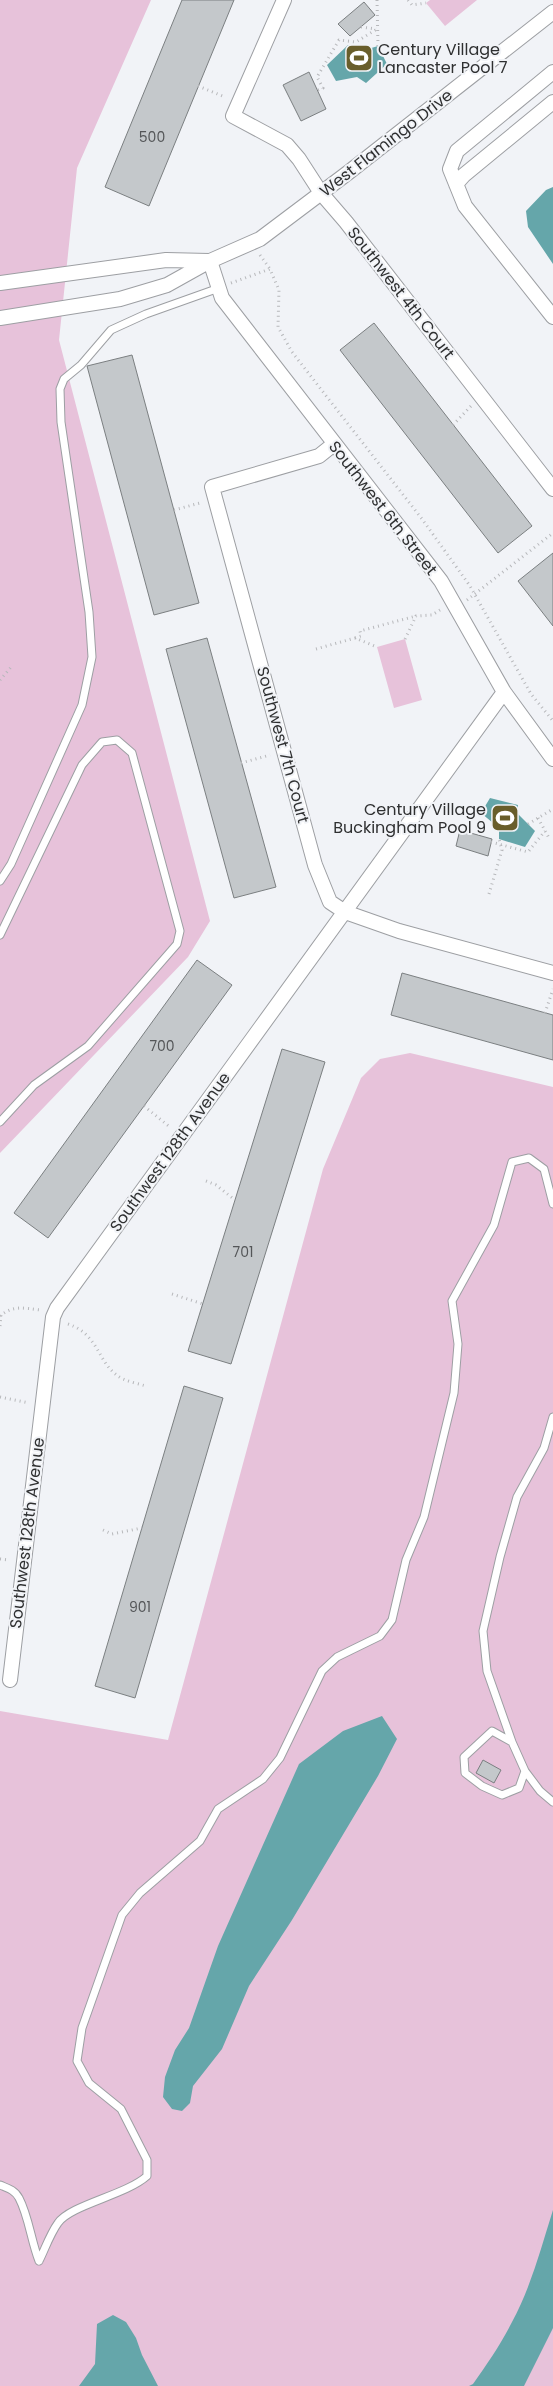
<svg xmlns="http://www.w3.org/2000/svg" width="553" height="2386" viewBox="0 0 553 2386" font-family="Poppins,sans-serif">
<rect width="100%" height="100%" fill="#f1f3f7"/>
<!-- green -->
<path fill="#e7c2da" d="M0 0H151L77 168 59 340 210 921 188 957 0 1153Z
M430 0H477L445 26 426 3Z
M405 639 422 700 394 708 377 647Z
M410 1053 553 1087V2386H0V1711L168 1740 323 1169 361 1078 380 1059Z"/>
<!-- water -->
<path fill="#65a6aa" d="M348 45 355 53 378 46 387 64 366 83 357 77 336 81 327 65Z
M553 187V264L528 227 526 211 546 190Z
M490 798 518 805 517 813 535 831 525 847 499 839V828L481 813Z
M382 1716 397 1739 378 1776 292 1920 249 1986 222 2049 193 2086 190 2103 182 2111 172 2109 163 2097 165 2077 175 2050 189 2028 218 1946 299 1764 343 1731Z
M553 2210V2328L524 2386H469L473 2384C487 2364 501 2344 512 2322 531 2287 541 2248 553 2210Z
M113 2315 126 2322 136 2338 142 2355 158 2386H79L95 2364 97 2324Z"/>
<!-- building -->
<path fill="#c4c8cb" stroke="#7b7f81" d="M182 0H234L149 206 105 187Z
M364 2 375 15 350 36 338 24Z
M309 72 326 109 301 121 283 85Z
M374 323 532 526 498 553 340 350Z
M132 355 199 603 154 615 87 366Z
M553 553V626L518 581Z
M207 638 276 887 234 898 166 649Z
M460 830 492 839 488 856 456 846Z
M197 960 232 985 48 1238 14 1213Z
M402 973 553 1015V1060L391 1015Z
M282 1049 325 1062 231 1364 188 1351Z
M184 1386 223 1398 135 1698 95 1686Z
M483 1760 501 1770 494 1783 476 1773Z"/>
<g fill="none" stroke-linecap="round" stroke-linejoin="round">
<defs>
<path id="service" d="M0 881 11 864 82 705 92 657 89 612 61 422 60 389 64 379 81 365 111 330 146 314 219 288
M0 935 82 765 102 742 117 740 132 753 180 931 177 944 88 1046 34 1085 0 1122
M553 1417 544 1448 517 1497 500 1557 483 1631 487 1671 512 1742 525 1771 540 1791 553 1802
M512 1742 492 1731 464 1757 465 1773 482 1786 502 1795 519 1788 525 1771
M0 2185C7 2188 15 2190 19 2198 29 2217 31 2241 39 2261
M39 2261C45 2249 50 2234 58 2223 70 2205 126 2195 147 2176V2160L121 2109 89 2083 77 2061 82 2028 122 1915 140 1893 200 1841 218 1809 263 1779 280 1758 322 1671 337 1657 380 1636 392 1620 406 1560 424 1517 454 1393 458 1344 452 1301 494 1225 512 1162 529 1158 544 1169 553 1204"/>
<path id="minor" d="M284 0 233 116 287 145 299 159 321 193 346 222 553 489
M553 72 457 151 450 169 465 206 553 317
M456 184 464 175 553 102
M210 261 222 298 441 581 504 692 553 759
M0 283 166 260 209 261
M0 318 120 299 167 285 210 261 260 239 349 172 553 12
M334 444 319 456 212 487 315 865 330 902 345 912 399 931 553 973
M10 1680 53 1317 57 1308 504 692"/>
</defs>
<!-- service casing -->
<use href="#service" stroke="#9d9fa3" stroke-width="9"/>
<!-- minor casing -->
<use href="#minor" stroke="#9d9fa3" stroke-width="16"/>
<!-- path -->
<path stroke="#b7b8bb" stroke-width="3" stroke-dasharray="1 4" stroke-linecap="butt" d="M377 0 378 46
M408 0 412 5 426 3
M361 27 376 29
M198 86 225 97
M318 90 323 88 317 77 339 40 356 42 377 29
M260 255 270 269
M231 283 270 269 279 290 278 327 292 352 422 519 470 586 531 694 553 721
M453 425 471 406
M174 510 200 503
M467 600 553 533
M355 638 361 636 360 631 416 616
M405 639 416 616 432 615 440 610
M316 649 355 638 377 647
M0 680 12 666
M241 763 270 755
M538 818 549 838
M528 824 553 809
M491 842 528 852 545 831
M489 894 502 850 499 839
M545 1013 553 989
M144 1106 171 1128
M206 1181 216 1185 235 1200
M172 1294 203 1304
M0 1316C13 1305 24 1308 40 1310
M68 1324C101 1335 97 1366 123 1379 130 1382 139 1384 146 1386
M0 1326 1 1315
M0 1397 29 1403
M103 1530 112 1534 142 1528
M0 1559 9 1560"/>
<!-- service -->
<use href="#service" stroke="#fff" stroke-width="7"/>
<!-- minor -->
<use href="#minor" stroke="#fff" stroke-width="14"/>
</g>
<!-- icons -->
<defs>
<symbol id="stadium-square" viewBox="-11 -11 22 22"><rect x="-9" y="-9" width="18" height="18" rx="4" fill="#695e2b" stroke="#f1f3f7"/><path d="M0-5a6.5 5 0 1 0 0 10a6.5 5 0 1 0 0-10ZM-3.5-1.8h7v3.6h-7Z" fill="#fff"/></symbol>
</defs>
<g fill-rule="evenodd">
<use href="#stadium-square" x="343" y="42" width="32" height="32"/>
<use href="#stadium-square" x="489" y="802" width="32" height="32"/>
</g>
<g text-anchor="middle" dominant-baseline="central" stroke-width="4" stroke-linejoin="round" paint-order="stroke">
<!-- number labels -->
<g font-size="14" fill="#545658">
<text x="152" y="137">500</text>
<text x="162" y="1046">700</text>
<text x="243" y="1252">701</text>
<text x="140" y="1607">901</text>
</g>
<!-- poi labels -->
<g font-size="16" fill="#2f3031" stroke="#f1f3f7" text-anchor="start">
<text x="378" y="49">Century Village<tspan x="378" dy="18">Lancaster Pool 7</tspan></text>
<text x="486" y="809" text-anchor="end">Century Village<tspan x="486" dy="18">Buckingham Pool 9</tspan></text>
</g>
<!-- street labels -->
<g font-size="16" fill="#2f3031" stroke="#f1f3f7">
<text transform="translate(386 143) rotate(-38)">West Flamingo Drive</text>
<text transform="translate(401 293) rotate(52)">Southwest 4th Court</text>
<text transform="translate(383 508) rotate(52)">Southwest 6th Street</text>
<text transform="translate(283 745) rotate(75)">Southwest 7th Court</text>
<text transform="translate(170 1152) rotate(-54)">Southwest 128th Avenue</text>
<text transform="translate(27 1533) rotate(-83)">Southwest 128th Avenue</text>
</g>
</g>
</svg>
